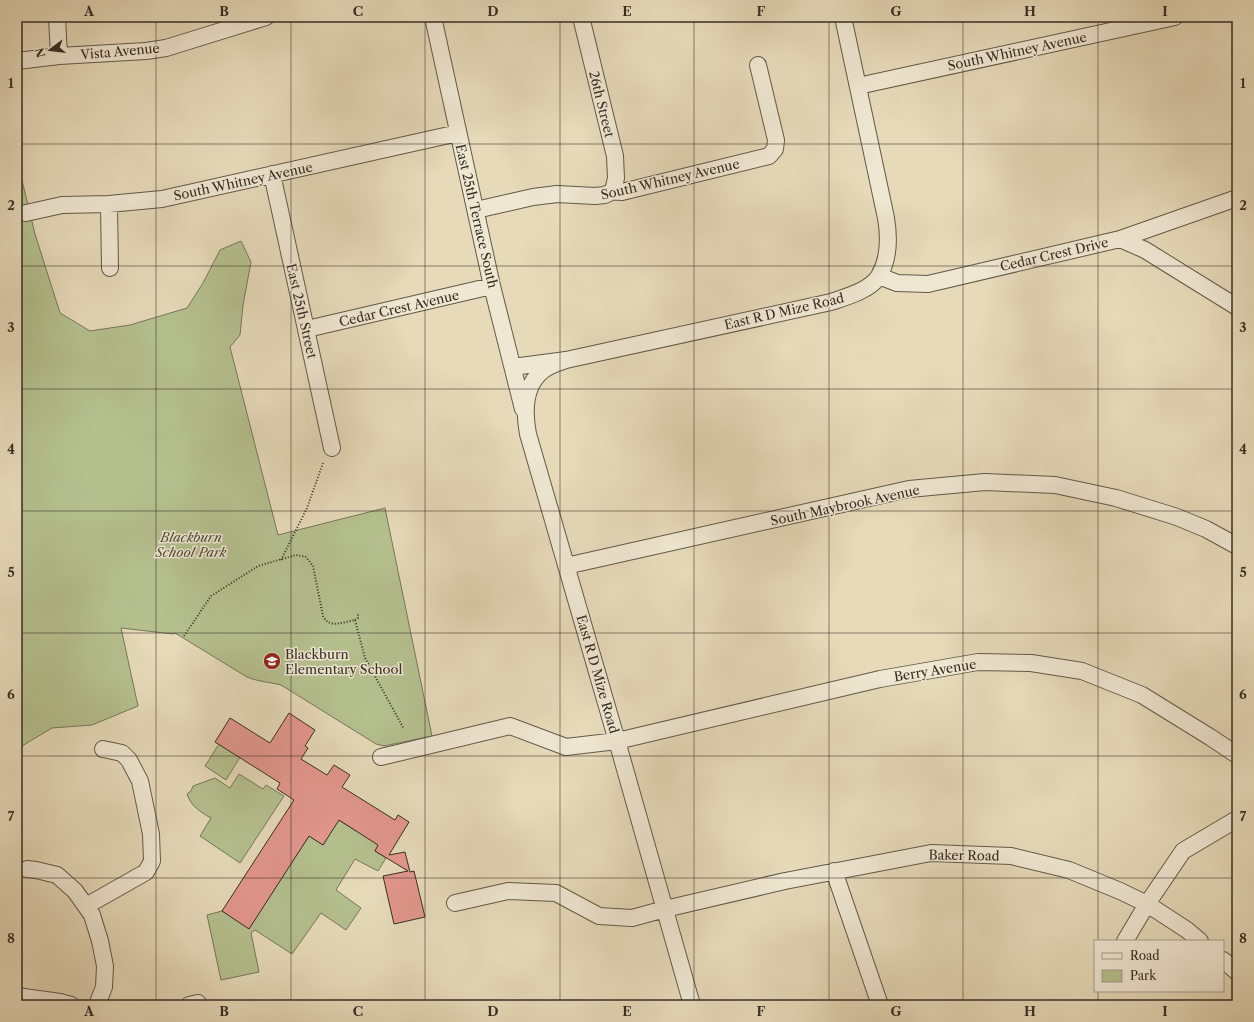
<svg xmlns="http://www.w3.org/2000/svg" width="1254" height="1022" viewBox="0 0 1254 1022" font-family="'Libre Caslon Text',serif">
<rect width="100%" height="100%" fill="#e6dab9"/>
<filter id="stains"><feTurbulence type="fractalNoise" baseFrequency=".005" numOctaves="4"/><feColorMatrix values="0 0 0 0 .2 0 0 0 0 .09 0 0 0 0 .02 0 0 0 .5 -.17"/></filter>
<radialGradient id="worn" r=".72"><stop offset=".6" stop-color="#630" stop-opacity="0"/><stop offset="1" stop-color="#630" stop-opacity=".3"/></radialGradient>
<!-- green -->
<path fill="#b5c08f" stroke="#76775a" d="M17 160 35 234 60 313 90 331 130 325 187 308 203 283 220 250 241 241 251 262 243 305 240 335 230 347 278 535 385 508 432 736 384 746 376 744 281 685C270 682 259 682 247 677L175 633 173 634 121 628 138 706 92 725 52 728 17 749Z
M219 744 240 757 226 780 205 766Z
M239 774 263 789 266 785 284 796 240 863 200 836 211 818C200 812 191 806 187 794L191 791 193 786 215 778 230 788Z
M314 805 379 845 375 851 386 858 378 871 355 859 336 890 361 908 346 930 321 913 292 954 255 930 251 933 259 972 221 980 207 915 222 911 249 928 309 836 323 845 333 829Z"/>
<!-- building -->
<path fill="#e3978e" stroke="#372e24" d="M289 713 315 730 305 746 308 748 301 759 327 775 334 765 350 775 342 787 395 820 398 815 409 822 389 855 405 852 410 872 414 871 425 917 394 924 383 876 408 871 375 851 378 845 339 820 323 845 309 836 249 929 222 911 294 800 277 789 280 783 215 742 230 718 270 743Z"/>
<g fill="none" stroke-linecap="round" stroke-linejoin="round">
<defs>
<path id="minor" d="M57 17 59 56
M433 17 492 286 523 409
M581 17 615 156 616 178 613 191
M17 61 59 56 146 51 166 48 266 17
M858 86 1175 17
M272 174 332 448
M109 204 110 268
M476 210 533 197 557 194 595 196 605 195 613 191 622 192 769 156 775 149 776 140 758 65
M26 213 62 205 109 204 162 199 458 133
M1120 239 1145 250 1237 307
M879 276 897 283 928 284 1120 239 1237 198
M307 329 492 286
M566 360C557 363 547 366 541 372 523 388 524 413 528 434L617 741 692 1005
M513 367 566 360 831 302C846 297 871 290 879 276 889 259 889 236 886 218L843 17
M566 566 909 489 985 482 1055 485 1116 498 1177 517 1206 529 1237 546
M381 757 510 726 566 747 617 741 880 679 978 662 1031 663 1082 671 1142 695 1210 737 1237 755
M27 869 36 870 57 875 75 891 92 915 100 941 105 966 104 987 97 1005
M834 871 880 1005
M455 903 508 891 556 893 599 916 632 918 665 909 785 881 931 853 1011 856 1069 870 1120 891 1147 904 1187 930 1200 941
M86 906 146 872 152 861 151 834 140 781 129 760 122 753 103 749
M1125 941 1147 904 1183 851 1237 819
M1223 960 1237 972
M17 996 60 1002 71 1005
M189 1005 198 1003"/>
</defs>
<!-- minor casing -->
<use href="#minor" stroke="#635949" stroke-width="18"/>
<!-- path -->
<path stroke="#372e24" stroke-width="2" stroke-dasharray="1 2" stroke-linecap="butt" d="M281 560 307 508 323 463
M355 620 358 618V614
M184 636 211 596 258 566 296 555 306 557 313 566 323 616C329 629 344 622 355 620L365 658 404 729"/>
<!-- minor -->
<use href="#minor" stroke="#efe7d2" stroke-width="16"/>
</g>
<!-- grid -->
<path fill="none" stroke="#372e24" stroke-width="1" stroke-opacity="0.55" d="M156 17V1005M291 17V1005M425 17V1005M560 17V1005M694 17V1005M829 17V1005M963 17V1005M1098 17V941M17 144H1237M17 266H1237M17 389H1237M17 511H1237M17 633H1237M17 756H1237M17 878H1237M1098 991V1005"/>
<!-- icons -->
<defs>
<symbol id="school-disc" viewBox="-11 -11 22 22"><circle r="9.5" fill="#8f2418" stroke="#efe7d2"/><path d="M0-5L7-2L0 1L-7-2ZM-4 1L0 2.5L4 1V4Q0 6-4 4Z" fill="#fff"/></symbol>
</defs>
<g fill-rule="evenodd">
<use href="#school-disc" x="262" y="651" width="20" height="20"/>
</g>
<g text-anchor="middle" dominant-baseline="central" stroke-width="3" stroke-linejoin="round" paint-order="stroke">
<!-- street labels -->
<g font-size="13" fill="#372e24" stroke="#efe7d2">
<text transform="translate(120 51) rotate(-5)">Vista Avenue</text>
<text transform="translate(1017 51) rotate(-12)">South Whitney Avenue</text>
<text transform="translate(602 104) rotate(76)">26th Street</text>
<text transform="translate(670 179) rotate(-13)">South Whitney Avenue</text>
<text transform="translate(243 181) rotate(-12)">South Whitney Avenue</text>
<text transform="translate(477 216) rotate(77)">East 25th Terrace South</text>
<text transform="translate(1054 254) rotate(-13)">Cedar Crest Drive</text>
<text transform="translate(399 308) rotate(-13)">Cedar Crest Avenue</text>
<text transform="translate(302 311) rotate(77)">East 25th Street</text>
<text transform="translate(784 311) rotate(-13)">East R D Mize Road</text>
<text transform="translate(845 505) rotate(-12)">South Maybrook Avenue</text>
<text transform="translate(935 670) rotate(-9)">Berry Avenue</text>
<text transform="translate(598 674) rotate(74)">East R D Mize Road</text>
<text transform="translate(964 855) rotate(1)">Baker Road</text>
</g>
<!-- park labels -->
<g font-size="13" font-style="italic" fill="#504b39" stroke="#efe7d2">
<text x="191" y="537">Blackburn<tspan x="191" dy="15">School Park</tspan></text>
</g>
<!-- poi labels -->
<g font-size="13" fill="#372e24" stroke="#efe7d2" text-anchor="start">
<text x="285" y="654">Blackburn<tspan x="285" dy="15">Elementary School</tspan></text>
</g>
</g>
<!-- margin -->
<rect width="1254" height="1022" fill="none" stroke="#e6dab9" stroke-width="44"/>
<!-- legend -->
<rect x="1094" y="940" width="130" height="52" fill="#efe7d2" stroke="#a59d8c"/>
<rect x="1102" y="953" width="20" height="6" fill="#efe7d2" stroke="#a59d8c"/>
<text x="1130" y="960" font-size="12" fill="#372e24">Road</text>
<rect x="1102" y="970" width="20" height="12" fill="#b5c08f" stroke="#a59d8c"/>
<text x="1130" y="980" font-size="12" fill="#372e24">Park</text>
<!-- north arrow -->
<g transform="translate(50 50) rotate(255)" stroke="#efe7d2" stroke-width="3" paint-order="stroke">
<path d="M0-3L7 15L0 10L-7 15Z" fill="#372e24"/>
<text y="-6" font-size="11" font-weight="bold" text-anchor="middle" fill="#372e24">N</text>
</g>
<rect x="22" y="22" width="1210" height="978" fill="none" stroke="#372e24" stroke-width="1.5"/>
<g font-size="13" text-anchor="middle" font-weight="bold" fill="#372e24">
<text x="89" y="16">A</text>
<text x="224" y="16">B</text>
<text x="358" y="16">C</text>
<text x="493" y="16">D</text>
<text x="627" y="16">E</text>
<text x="761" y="16">F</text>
<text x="896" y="16">G</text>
<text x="1030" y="16">H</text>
<text x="1165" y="16">I</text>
<text x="11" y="88">1</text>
<text x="1243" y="88">1</text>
<text x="11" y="210">2</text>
<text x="1243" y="210">2</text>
<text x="11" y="332">3</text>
<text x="1243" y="332">3</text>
<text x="11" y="454">4</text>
<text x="1243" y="454">4</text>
<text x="11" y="577">5</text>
<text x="1243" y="577">5</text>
<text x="11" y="699">6</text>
<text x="1243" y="699">6</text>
<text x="11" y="821">7</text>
<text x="1243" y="821">7</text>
<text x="11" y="943">8</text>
<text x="1243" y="943">8</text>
<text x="89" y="1016">A</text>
<text x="224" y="1016">B</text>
<text x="358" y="1016">C</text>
<text x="493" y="1016">D</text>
<text x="627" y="1016">E</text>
<text x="761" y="1016">F</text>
<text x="896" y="1016">G</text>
<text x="1030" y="1016">H</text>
<text x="1165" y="1016">I</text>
</g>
<rect width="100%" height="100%" filter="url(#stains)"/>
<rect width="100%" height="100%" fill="url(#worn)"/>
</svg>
